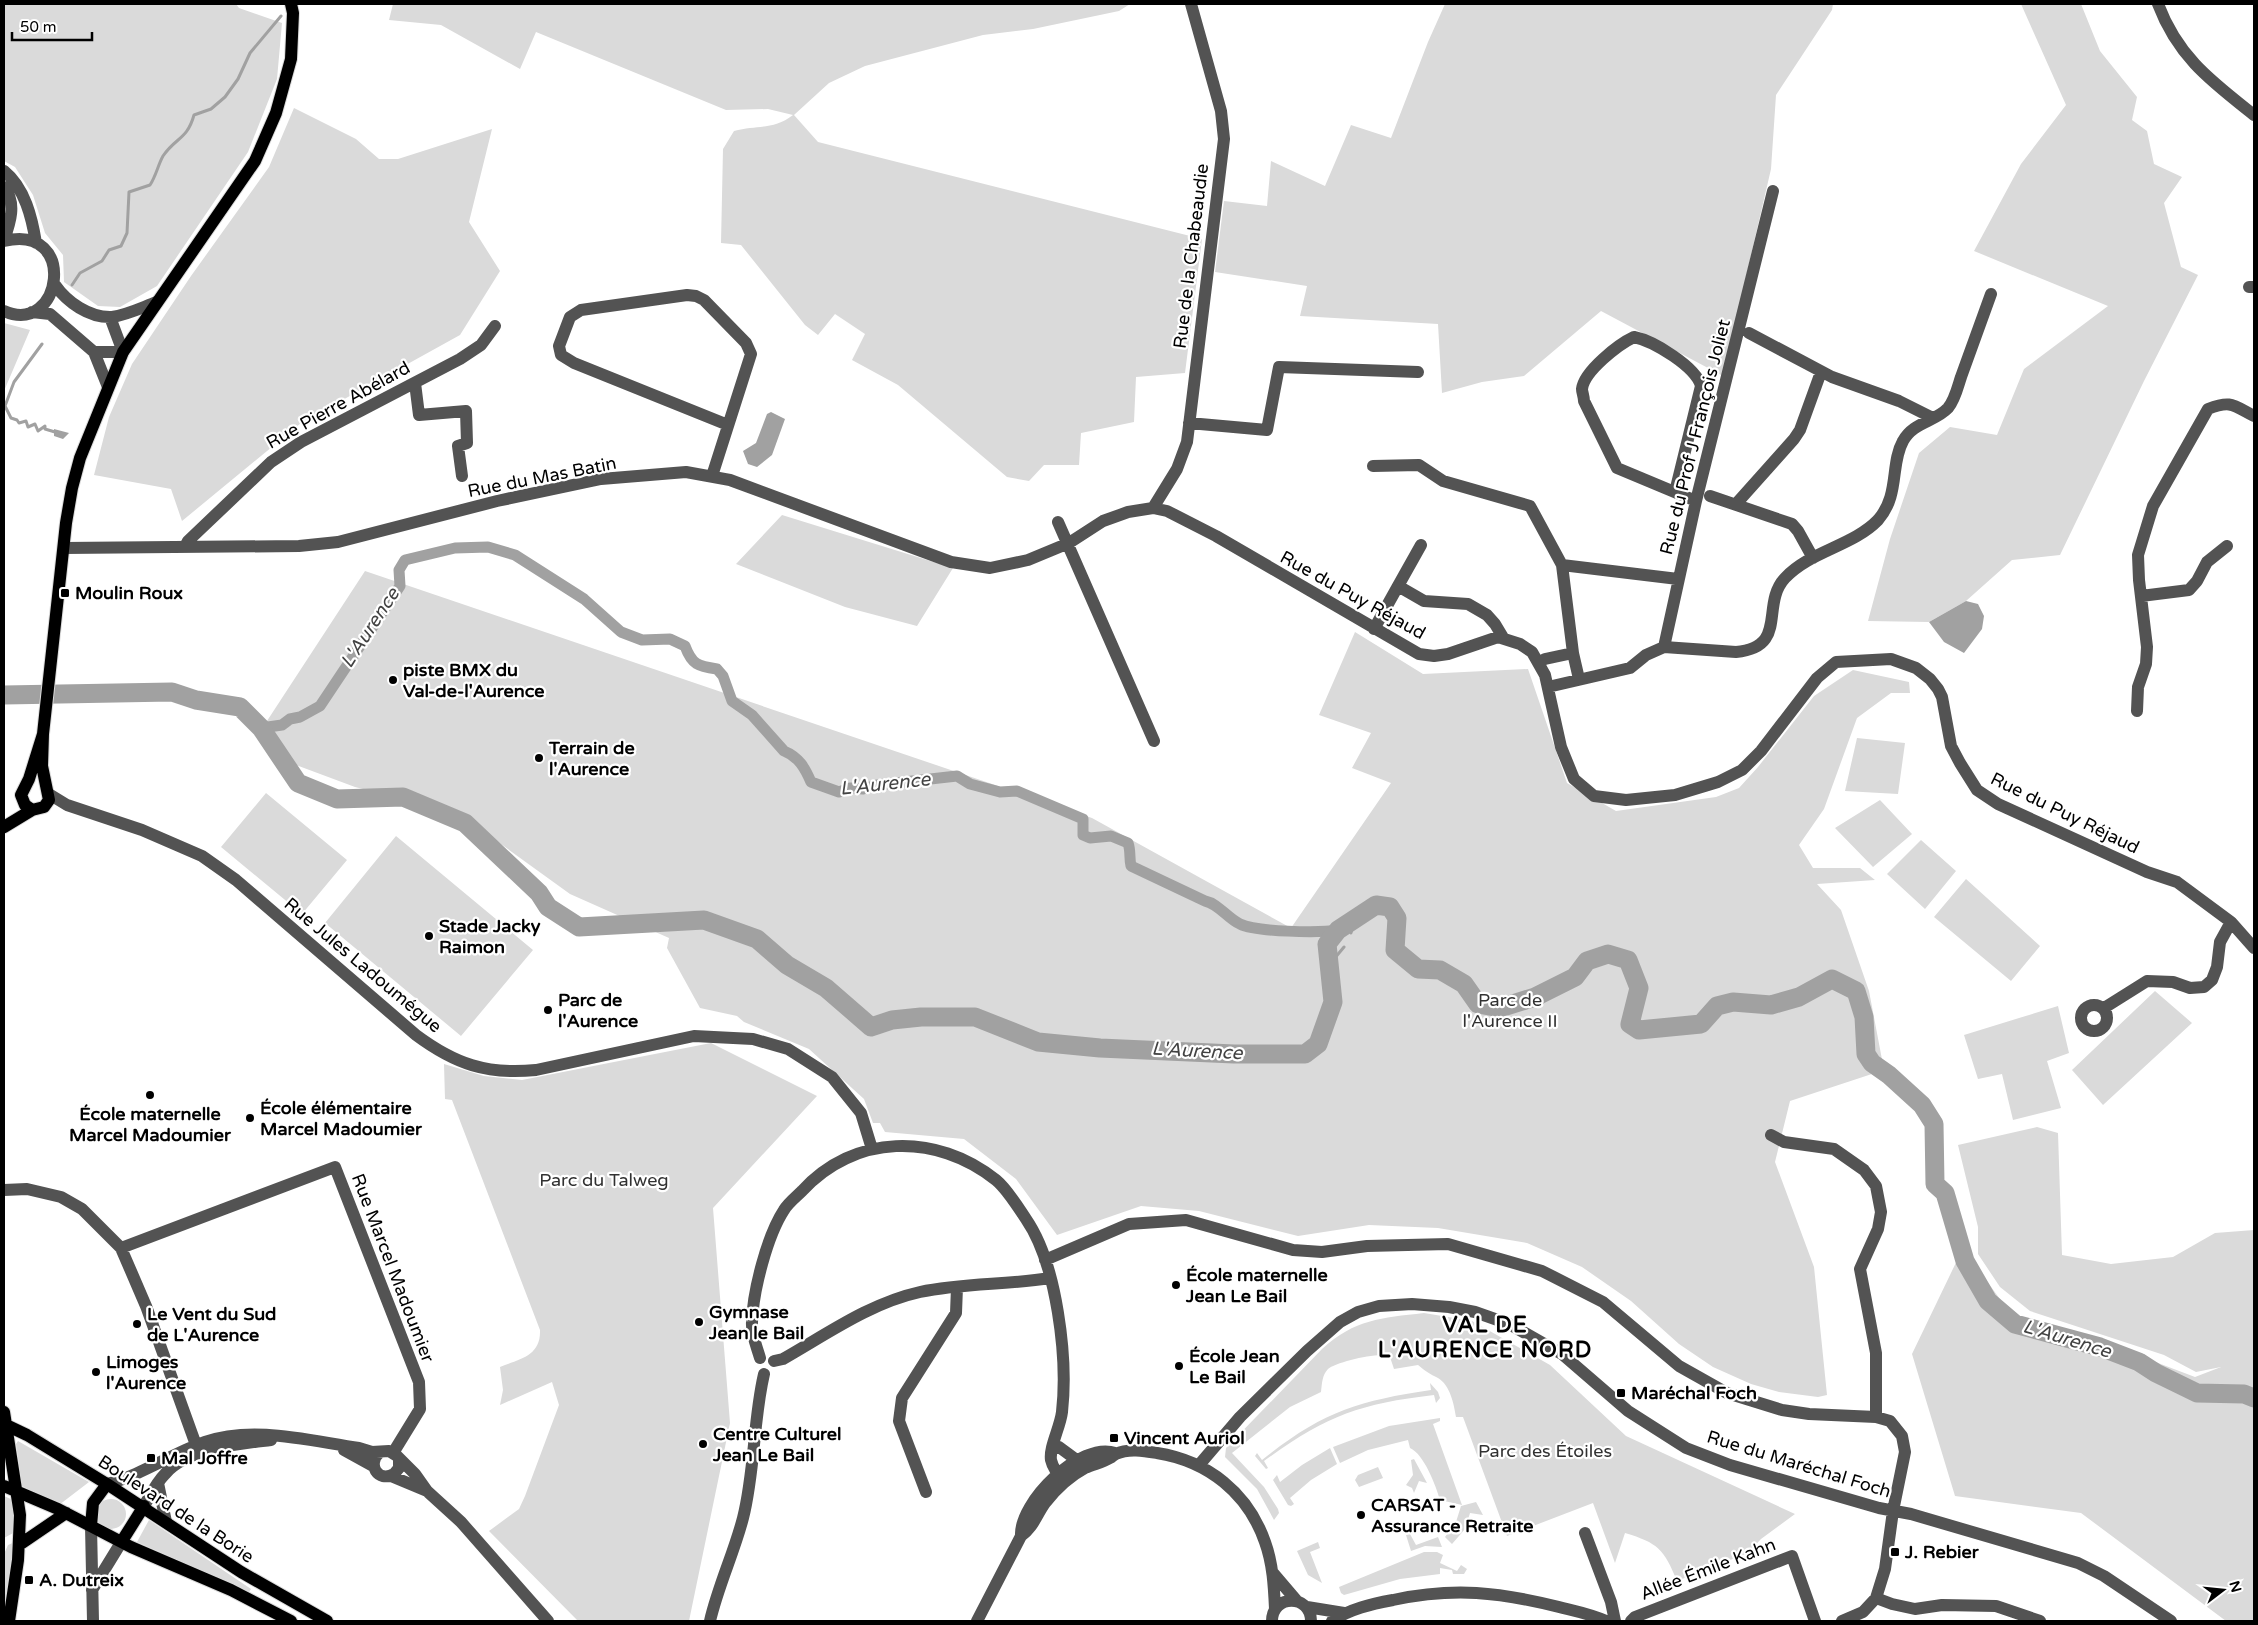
<svg xmlns="http://www.w3.org/2000/svg" width="2258" height="1625" viewBox="0 0 2258 1625" font-family="'Varela Round',sans-serif">
<rect width="100%" height="100%" fill="#fff"/>
<!-- green -->
<path fill="#dadada" d="M4 4H236L239 8 282 23 277 79 248 152 157 286 120 307 98 306 64 282 63 255 45 233 33 195 15 167 4 161Z
M393 4H1130L1119 11 1033 29 983 35 865 66 829 83 794 115 818 142 1202 239 1185 373 1136 377 1134 422 1081 433 1079 465H1044L1029 481 1007 477 898 385 852 360 865 334 835 314 818 335 805 325 741 245 721 243 723 149 734 131C758 125 774 130 793 115L768 109 726 110 536 32 520 69 441 25 389 20Z
M1445 4H1833L1832 10 1776 95 1771 169 1723 376 1601 311 1524 376 1482 382 1442 393 1438 324 1300 316 1307 286 1215 272 1224 201 1267 206 1271 161 1325 186 1351 125 1391 138 1428 42Z
M2021 4H2081L2100 51 2137 97 2132 120 2147 131 2154 164 2182 177 2164 203 2181 267 2198 275 2144 381 2060 555 2012 560 1966 601 1929 622 1868 621 1890 539 1919 453 1950 427 1997 435 2024 369 2108 306 1974 251 2021 164 2066 105Z
M294 108 356 139 379 159H398L492 129 469 222 500 271 460 335 301 423 182 521 171 489 94 475 109 417 132 364 191 276 269 167Z
M4 323 30 330 4 391Z
M782 515 953 568 917 626 845 607 736 564Z
M365 571 1092 818 1291 928 1391 783 1352 768 1371 733 1319 715 1355 632 1423 674 1528 669 1567 783 1616 811 1716 797 1739 788 1758 767 1814 696 1853 670 1909 682 1910 693H1891L1857 718 1824 809 1799 845 1813 868H1860L1875 880 1817 884 1841 910 1869 991 1884 1070 1790 1101 1775 1162 1814 1267 1827 1395 1818 1397 1779 1392 1751 1384 1713 1367 1679 1344 1631 1301 1582 1267 1527 1243 1438 1228 1369 1225 1298 1236 1199 1211 1141 1206 1057 1235 1016 1179 964 1139 885 1132 880 1123H873L864 1099 809 1049 744 1022 737 1016 700 1008 667 948 669 938 570 894 458 813 355 787 296 765 265 724Z
M1857 738 1905 743 1898 794 1845 791Z
M266 793 347 860 302 914 221 847Z
M1880 800 1912 834 1873 867 1835 828Z
M396 836 533 950 461 1036 325 923Z
M1921 840 1956 871 1925 909 1887 874Z
M1966 879 2040 946 2011 981 1934 917Z
M2155 991 2192 1023 2103 1105 2072 1070Z
M2058 1006 2069 1053 2047 1061 2061 1108 2013 1120 2002 1074 1978 1079 1964 1035Z
M711 1043 817 1096 713 1208 730 1423 689 1621H578L489 1531 519 1509 525 1496 559 1405 552 1382 500 1405 503 1390 500 1367C520 1359 541 1356 540 1330L452 1100 445 1099 444 1064 484 1076 522 1080Z
M2037 1127 2058 1133 2062 1255 2111 1264 2173 1257 2215 1233 2254 1230V1621H2226L2081 1513 1955 1496 1912 1354 1963 1248 2002 1302 2024 1320 2137 1355 2195 1377 2221 1367 2196 1372 2164 1355 2030 1311 2000 1287 1978 1254V1227L1958 1145Z
M1424 1313 1472 1321 1550 1365 1626 1436 1795 1514 1761 1539 1748 1553 1677 1581C1664 1549 1658 1543 1625 1533L1615 1563 1593 1503 1507 1536 1463 1417H1456C1454 1404 1450 1385 1438 1378 1430 1374 1425 1371 1418 1365L1394 1369 1390 1357C1382 1351 1336 1362 1328 1369 1322 1375 1322 1384 1321 1392L1290 1407 1232 1453 1264 1487 1278 1509 1279 1513 1274 1520 1257 1489 1225 1457 1226 1448 1322 1349C1355 1319 1381 1318 1424 1313Z
M1430 1383 1438 1392 1440 1398 1436 1403 1434 1395C1358 1404 1326 1416 1264 1461L1268 1468 1266 1469 1255 1456 1257 1453 1262 1460C1322 1412 1357 1401 1431 1390Z
M1440 1418V1421L1433 1424 1462 1505 1440 1500C1436 1486 1424 1454 1410 1448L1408 1440 1368 1450 1340 1463 1333 1447 1389 1426Z
M18 1441 89 1482 59 1505 22 1486 16 1444Z
M1330 1448 1337 1464 1311 1480 1290 1498 1294 1504 1291 1506 1288 1505 1273 1480 1277 1475 1280 1482 1302 1465Z
M1414 1459 1427 1483 1419 1481 1414 1493 1412 1488 1406 1485 1413 1475 1411 1460Z
M1378 1467 1383 1478 1359 1487 1355 1480 1358 1475Z
M4 1496 13 1500 15 1532 4 1538Z
M96 1514a15 15 0 1 1 30 0a15 15 0 1 1-30 0Z
M1476 1502 1483 1515 1470 1513 1465 1529 1452 1544 1445 1537 1456 1522 1461 1506Z
M149 1520 251 1589 249 1592 137 1542Z
M1410 1534 1416 1545 1438 1537 1442 1547 1425 1546 1411 1551 1406 1535Z
M15 1542 8 1603H5L4 1554 8 1545Z
M1318 1542 1320 1548 1310 1552 1322 1583 1308 1575 1297 1551Z
M1424 1552H1437L1443 1555 1440 1563 1457 1571 1461 1565 1467 1569 1464 1574H1453L1452 1570 1440 1568V1574L1400 1579 1344 1595 1341 1593 1339 1587Z"/>
<!-- water -->
<path fill="#a1a1a1" d="M771 412 785 419 772 455 757 467 748 464 743 451 756 443 767 414Z
M54 429 69 433 63 439 54 436Z
M1966 601 1978 604 1984 616 1982 629 1964 653 1944 642 1929 622Z"/>
<g fill="none" stroke-linecap="round" stroke-linejoin="round">
<!-- stream -->
<path stroke="#a1a1a1" stroke-width="3" d="M72 285 80 273 102 261 109 250 121 246 127 233 129 192 150 185C156 176 158 165 163 156 176 137 187 140 194 115L211 109 225 97 238 79 250 53 281 16
M5 406 11 418 17 420 19 423 26 421 28 427 35 424 38 431 45 426V429L55 432
M5 406 14 382 42 344
M1351 933 1354 921
M1329 965 1344 947"/>
<!-- canal -->
<path stroke="#a1a1a1" stroke-width="11" d="M261 728 282 725 290 719 300 717 320 706 400 586 399 570 405 560 455 548 488 547 515 555 584 599 621 632 642 640 670 639 685 646C692 665 698 666 717 669L723 676 732 701 752 715 784 751C799 757 805 768 811 782L839 792 850 788 863 789 877 785 957 776 970 784 1000 792 1017 791 1083 819V835L1090 838 1111 836 1128 843C1131 851 1129 858 1131 866L1205 901C1219 904 1227 918 1240 924 1256 932 1319 933 1338 930"/>
<!-- river -->
<path stroke="#a1a1a1" stroke-width="19" d="M4 695 172 692 196 700 240 707 261 728 298 783 337 799 403 797 465 823 539 893 548 907 579 927 704 920 757 939 787 965 826 988 871 1027 892 1020 921 1017H975L1038 1042 1100 1048 1234 1054H1305L1318 1044 1333 1002 1327 944 1338 930 1376 905 1390 907 1397 918 1395 950 1418 969 1440 970 1464 984 1478 1004 1500 1008 1535 997 1575 977 1587 961 1608 954 1628 960 1639 988 1630 1024 1639 1030 1701 1024 1717 1006 1733 1002 1771 1005 1799 997 1832 979 1856 991 1864 1017 1866 1054 1872 1063 1889 1075 1922 1105 1934 1124 1935 1184 1945 1193 1965 1261 1988 1301 2015 1324 2100 1347 2139 1362 2156 1373 2197 1393 2244 1394 2254 1398"/>
<defs>
<path id="major" d="M43 734 29 779 21 795 25 805 32 810 44 807 49 800 42 766 43 734 66 523 72 488 80 458 123 352 255 161 276 113 291 59 293 13 291 4
M4 827 32 810
M4 1412 20 1515 18 1560 9 1621
M4 1424 27 1435 107 1484 241 1572 327 1621
M4 1486 58 1509 131 1547 231 1590 291 1621
M91 1526 93 1503 107 1484
M122 1541 144 1506
M19 1545 66 1513"/>
</defs>
<!-- major casing -->
<use href="#major" stroke="#dbdbdb" stroke-width="14"/>
<!-- minor -->
<path stroke="#535353" stroke-width="12" d="M2158 4C2178 57 2211 81 2254 115
M4 171C25 188 32 218 36 243
M4 187C17 203 10 223 4 240
M4 241C79 223 62 337 4 311
M55 285C67 302 89 318 112 317 127 315 143 307 157 302
M2249 287H2254
M32 312 50 314 94 352 108 387
M1749 333 1832 377 1899 401 1933 418
M94 352H123L110 317
M415 383 419 415 466 411 467 443 458 446 462 476
M1189 423 1267 430 1279 367 1418 372
M1373 466 1419 465 1443 481 1530 506 1562 565 1573 653 1579 679
M712 476 751 354 746 343 704 300 696 296 687 295 581 310 570 317 559 346 561 355 574 363 728 425
M1675 492 1701 386C1696 367 1654 341 1634 337 1619 344 1584 371 1582 389 1582 392 1584 397 1584 401L1617 468 1696 501
M1710 496 1792 524 1798 531 1813 558
M1736 504 1794 439 1800 430 1821 372
M1153 508 1177 469 1187 442 1224 139 1221 111 1191 4
M1058 522 1154 741
M185 547 188 541 271 462 301 442 460 359 481 345 495 326
M64 548 299 546 338 542 497 501 601 479 686 472 730 480 951 562 990 568 1028 560 1069 543 1103 521 1128 512 1153 508 1167 511 1216 536 1419 654 1434 656 1448 654 1498 637 1520 644 1532 652 1545 675 1561 747 1574 779 1594 796 1626 800 1675 795 1718 782 1742 770 1761 751 1817 678 1836 662 1891 659 1916 668 1930 679 1938 689 1942 697 1951 746 1960 763 1977 790 1998 804 2147 872 2177 882 2231 922 2254 948
M1562 565 1678 579
M1398 586 1421 545
M2141 596 2189 590 2197 581 2207 562 2227 546
M1374 629 1398 586 1424 601 1468 604 1487 615 1495 624 1504 639
M1664 647 1696 501 1773 191
M1539 662 1545 659 1573 653
M1548 687 1630 668 1646 655 1664 647 1736 652C1789 647 1760 605 1785 578 1810 551 1853 546 1878 520 1900 495 1890 464 1903 441 1913 422 1935 422 1948 408 1955 400 1958 386 1961 377 1971 349 1981 322 1991 294
M2137 711 2138 687 2146 664 2147 647 2139 580 2138 555 2153 506 2208 409C2231 400 2233 405 2254 416
M49 794 67 805 142 830 202 856 236 880 416 1035C455 1064 487 1075 536 1070L694 1036 753 1039 788 1049 832 1077 861 1113 872 1149
M2081 1018a13 13 0 1 1 26 0a13 13 0 1 1-26 0Z
M2104 1008 2147 981 2173 982 2190 988 2204 987 2212 980 2217 967 2220 942 2231 922
M1771 1135 1784 1142 1834 1149 1864 1170 1876 1186 1881 1212 1878 1229 1860 1269 1876 1353V1417
M4 1190 27 1189 61 1197 82 1209 121 1248 146 1306 196 1445
M121 1248 335 1167 419 1382 420 1409 393 1453
M1045 1260 1129 1224 1186 1220 1293 1250 1322 1252 1367 1246 1448 1244 1542 1271 1603 1302 1679 1366 1727 1393 1782 1410 1809 1414 1876 1417 1890 1421 1902 1436 1905 1452 1893 1511 1885 1569 1876 1598 1863 1612 1842 1621
M760 1358C757 1347 751 1334 752 1322 753 1291 767 1236 784 1210 788 1203 796 1197 802 1191 854 1134 936 1132 996 1180 1007 1189 1018 1207 1026 1219 1057 1264 1068 1358 1062 1412 1060 1428 1049 1447 1051 1460 1053 1469 1058 1475 1065 1482
M774 1361 783 1359C827 1334 870 1303 920 1292 963 1283 1007 1285 1050 1278
M1059 1447 1078 1461
M344 1450 373 1466
M380 1452C366 1464 378 1483 394 1474L399 1468V1460
M1199 1465 1240 1417 1307 1351 1340 1322 1358 1312 1379 1306 1412 1304 1449 1307 1475 1312 1509 1324 1562 1354 1628 1411 1686 1448 1730 1465 1879 1508 1911 1514 2078 1563 2104 1576 2171 1621
M391 1476 427 1491
M158 1483 166 1522
M107 1484C142 1475 171 1454 205 1442 253 1425 310 1441 359 1448L372 1452 389 1451 397 1456 415 1474 427 1491 461 1522 548 1621
M926 1492 899 1421 902 1398 956 1313 957 1287
M144 1506C150 1496 156 1483 165 1474 187 1448 239 1444 271 1440
M91 1526 93 1621
M1585 1533 1611 1602 1615 1621
M1021 1536C1019 1502 1081 1441 1115 1453
M1273 1573 1296 1600
M92 1590 122 1541
M1876 1598 1892 1604 1915 1609 1942 1605 1996 1606 2040 1621
M1307 1607 1344 1613
M710 1621C718 1586 734 1553 743 1518 755 1471 753 1421 764 1374
M977 1621 1021 1536C1033 1528 1037 1514 1045 1503 1056 1489 1070 1476 1085 1468 1093 1464 1102 1463 1110 1458 1112 1457 1113 1455 1116 1454 1128 1448 1145 1451 1157 1453 1208 1461 1248 1493 1265 1542 1273 1564 1274 1587 1275 1609
M1272 1621C1272 1594 1311 1594 1311 1621
M1332 1621C1350 1609 1371 1604 1393 1600 1454 1587 1499 1592 1559 1607 1575 1611 1591 1614 1606 1621
M1631 1621 1635 1617 1792 1556 1815 1621"/>
<!-- major -->
<use href="#major" stroke="#000" stroke-width="12"/>
</g>
<!-- markers -->
<g fill="#000" stroke="#fff" stroke-width="2">
<rect x="60" y="588" width="10" height="10" rx="2.5"/>
<circle cx="393" cy="680" r="5"/>
<circle cx="539" cy="758" r="5"/>
<circle cx="429" cy="936" r="5"/>
<circle cx="548" cy="1010" r="5"/>
<circle cx="150" cy="1095" r="5"/>
<circle cx="250" cy="1118" r="5"/>
<circle cx="1176" cy="1285" r="5"/>
<circle cx="699" cy="1322" r="5"/>
<circle cx="137" cy="1324" r="5"/>
<circle cx="1179" cy="1366" r="5"/>
<circle cx="96" cy="1372" r="5"/>
<rect x="1616" y="1388" width="10" height="10" rx="2.5"/>
<rect x="1109" y="1433" width="10" height="10" rx="2.5"/>
<circle cx="703" cy="1444" r="5"/>
<rect x="146" y="1453" width="10" height="10" rx="2.5"/>
<circle cx="1361" cy="1515" r="5"/>
<rect x="1890" y="1547" width="10" height="10" rx="2.5"/>
<rect x="24" y="1575" width="10" height="10" rx="2.5"/>
</g>
<g text-anchor="middle" dominant-baseline="central" stroke-width="4.5" stroke-linejoin="round" paint-order="stroke">
<!-- street labels -->
<g font-size="18" fill="#000" stroke="#fff">
<text transform="translate(1191 256) rotate(-83)">Rue de la Chabeaudie</text>
<text transform="translate(338 405) rotate(-29)">Rue Pierre Abélard</text>
<text transform="translate(1695 437) rotate(-76)">Rue du Prof J François Joliet</text>
<text transform="translate(542 477) rotate(-11)">Rue du Mas Batin</text>
<text transform="translate(1353 595) rotate(29)">Rue du Puy Réjaud</text>
<text transform="translate(2065 813) rotate(26)">Rue du Puy Réjaud</text>
<text transform="translate(363 965) rotate(40)">Rue Jules Ladoumégue</text>
<text transform="translate(393 1268) rotate(69)">Rue Marcel Madoumier</text>
<text transform="translate(1799 1464) rotate(17)">Rue du Maréchal Foch</text>
<text transform="translate(176 1509) rotate(33)">Boulevard de la Borie</text>
<text transform="translate(1708 1569) rotate(-21)">Allée Émile Kahn</text>
</g>
<!-- poi labels -->
<g font-size="18" font-weight="bold" fill="#000" stroke="#fff" text-anchor="start">
<text x="75" y="593">Moulin Roux</text>
<text x="403" y="670">piste BMX du<tspan x="403" dy="21">Val-de-l'Aurence</tspan></text>
<text x="549" y="748">Terrain de<tspan x="549" dy="21">l'Aurence</tspan></text>
<text x="439" y="926">Stade Jacky<tspan x="439" dy="21">Raimon</tspan></text>
<text x="558" y="1000">Parc de<tspan x="558" dy="21">l'Aurence</tspan></text>
<text x="260" y="1108">École élémentaire<tspan x="260" dy="21">Marcel Madoumier</tspan></text>
<text x="150" y="1114" text-anchor="middle">École maternelle<tspan x="150" dy="21">Marcel Madoumier</tspan></text>
<text x="1186" y="1275">École maternelle<tspan x="1186" dy="21">Jean Le Bail</tspan></text>
<text x="709" y="1312">Gymnase<tspan x="709" dy="21">Jean le Bail</tspan></text>
<text x="147" y="1314">Le Vent du Sud<tspan x="147" dy="21">de L'Aurence</tspan></text>
<text x="1189" y="1356">École Jean<tspan x="1189" dy="21">Le Bail</tspan></text>
<text x="106" y="1362">Limoges<tspan x="106" dy="21">l'Aurence</tspan></text>
<text x="1631" y="1393">Maréchal Foch</text>
<text x="713" y="1434">Centre Culturel<tspan x="713" dy="21">Jean Le Bail</tspan></text>
<text x="1124" y="1438">Vincent Auriol</text>
<text x="161" y="1458">Mal Joffre</text>
<text x="1371" y="1505">CARSAT -<tspan x="1371" dy="21">Assurance Retraite</tspan></text>
<text x="1905" y="1552">J. Rebier</text>
<text x="39" y="1580">A. Dutreix</text>
</g>
<!-- park labels -->
<g font-size="18" fill="#313131" stroke="#fff">
<text x="1510" y="1000">Parc de<tspan x="1510" dy="21">l'Aurence II</tspan></text>
<text x="604" y="1180">Parc du Talweg</text>
<text x="1545" y="1451">Parc des Étoiles</text>
</g>
<!-- water labels -->
<g font-size="19" font-style="italic" fill="#424242" stroke="#fff">
<text transform="translate(370 628) rotate(-57)">L'Aurence</text>
<text transform="translate(885 784) rotate(-6)">L'Aurence</text>
<text transform="translate(1197 1051) rotate(3)">L'Aurence</text>
<text transform="translate(2067 1339) rotate(17)">L'Aurence</text>
</g>
<!-- district labels -->
<g font-size="22" font-weight="bold" letter-spacing="1" fill="#000" stroke="#fff">
<text x="1485" y="1325">VAL DE<tspan x="1485" dy="25">L'AURENCE NORD</tspan></text>
</g>
</g>
<!-- border -->
<rect width="2258" height="1625" fill="none" stroke="#000000" stroke-width="10"/>
<!-- north arrow -->
<g transform="translate(2223 1590) rotate(74)" stroke="#ffffff" stroke-width="4" paint-order="stroke">
<path d="M0-4L9 19L0 12L-9 19Z" fill="#000000"/>
<text y="-8" font-size="14" font-weight="bold" text-anchor="middle" fill="#000000">N</text>
</g>
<!-- scale -->
<path d="M12 32v8h80v-8" fill="none" stroke="#000000" stroke-width="2.5"/>
<text x="20" y="32" font-size="15" fill="#000000" stroke="#ffffff" stroke-width="4" paint-order="stroke">50 m</text>
</svg>
